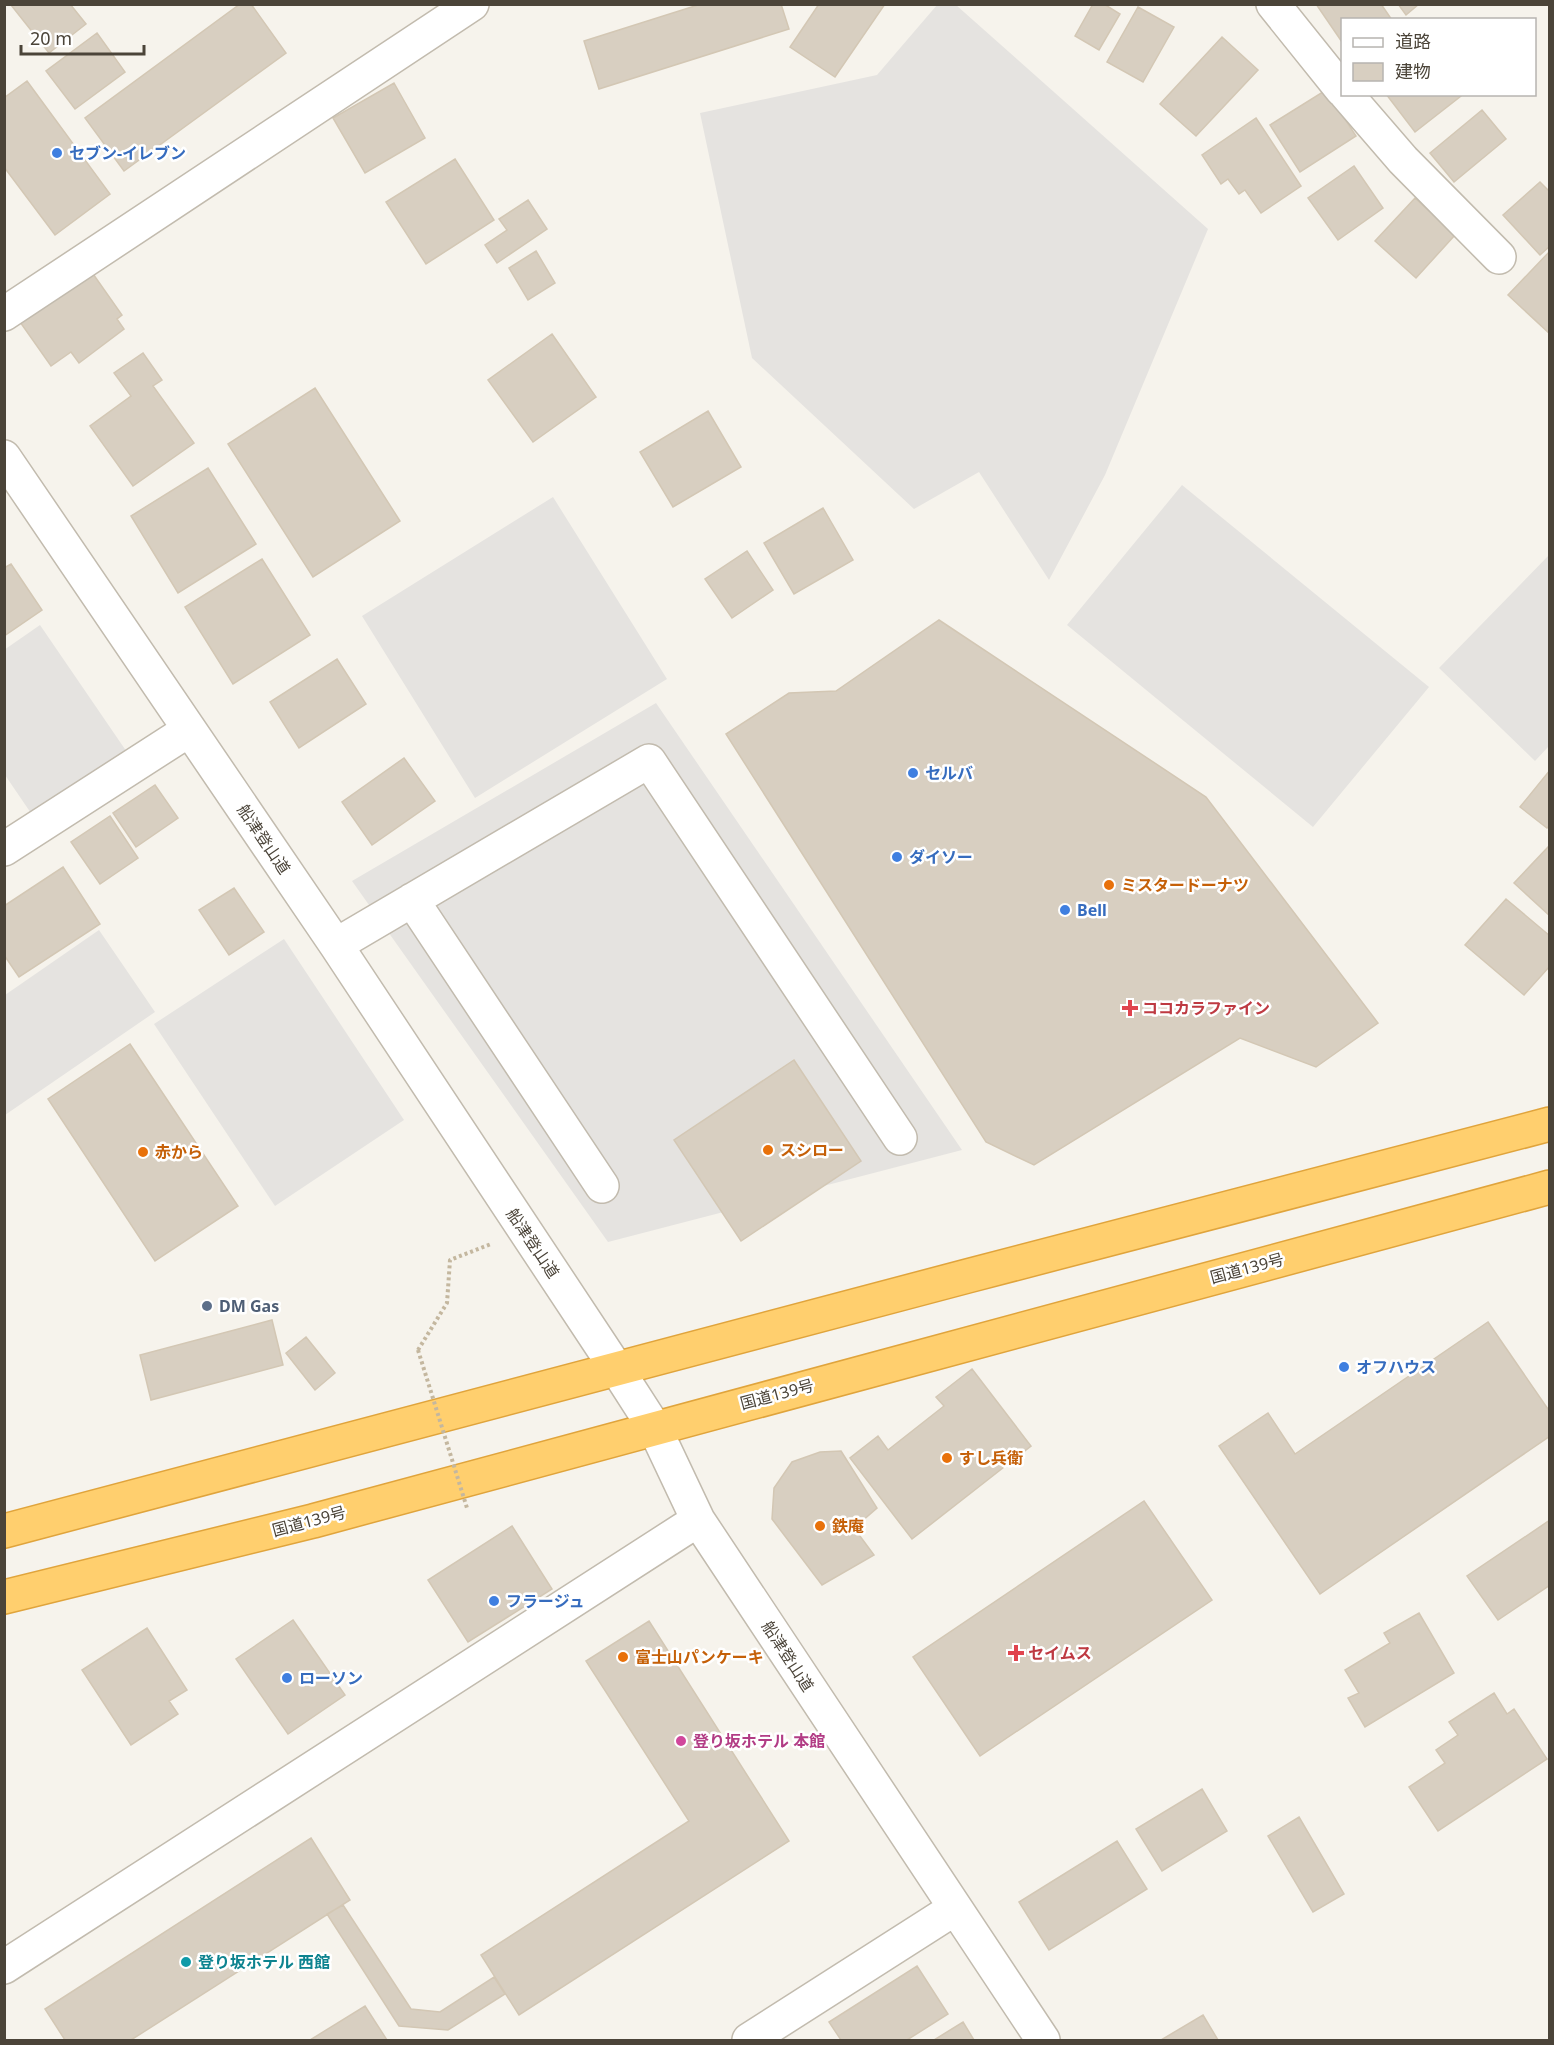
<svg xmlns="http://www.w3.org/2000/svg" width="1554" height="2045" viewBox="0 0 1554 2045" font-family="'Noto Sans','Noto Sans JP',sans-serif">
<rect width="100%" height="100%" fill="#f6f3ec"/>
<!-- parking -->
<path fill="#e5e3e0" d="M937 5H956L1208 229 1105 475 1049 580 979 472 914 509 752 358 700 113 877 75Z
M1182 485 1429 687 1313 827 1067 625Z
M553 497 667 679 475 798 362 616Z
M1549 555V746L1535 761 1439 668Z
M40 625 131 758 37 822 5 775 4 650Z
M656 703 962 1150 608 1242 352 881Z
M99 930 155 1012 5 1115V995Z
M284 939 404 1120 275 1206 154 1024Z"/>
<!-- building -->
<path fill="#d8cfc1" stroke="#d3c7b4" stroke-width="1.5" d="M70 4 86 24 49 53 11 5Z
M240 4H251L286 53 124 171 85 118Z
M701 4H781L789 29 599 89 584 41Z
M819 4H885L835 77 790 47Z
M1093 4H1104L1120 14 1099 50 1075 36Z
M1316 4H1381L1392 20H1342V42Z
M1398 4H1419L1406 15Z
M1138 7 1174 27 1143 82 1107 62Z
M97 33 125 72 75 109 46 71Z
M1222 37 1258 70 1196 136 1160 104Z
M27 81 110 194 55 235 4 167V98Z
M394 83 425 138 365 173 333 118Z
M1326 90 1356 136 1300 172 1270 125Z
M1386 94H1460L1461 96 1415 132Z
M1482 110 1506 139 1454 182 1430 153Z
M1256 118 1301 186 1261 213 1245 190 1239 194 1228 179 1221 184 1202 155Z
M455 159 494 220 426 264 386 202Z
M1354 166 1383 208 1338 240 1308 198Z
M1540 182 1550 192V246L1540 255 1503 215Z
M1415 198 1455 235 1416 278 1375 241Z
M528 200 547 229 497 263 485 245 507 230 499 219Z
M536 251 555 283 528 300 509 268Z
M1550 251V334L1508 295Z
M91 271 122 315 117 319 124 329 79 363 71 352 51 366 20 322Z
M552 334 596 397 533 442 488 380Z
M143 353 162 380 153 386 194 443 133 486 90 426 131 396 114 373Z
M315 388 400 521 313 577 228 444Z
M708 411 741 467 673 507 640 452Z
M208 468 256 544 178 593 131 516Z
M823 508 853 560 794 594 764 543Z
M747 551 773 590 732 618 705 579Z
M262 559 310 635 233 684 185 607Z
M11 564 42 610 4 636V568Z
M939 620 1206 797 1378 1023 1316 1067 1240 1038 1034 1165 986 1142 726 734 789 693 836 691Z
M337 659 366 704 299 748 270 702Z
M404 758 435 801 372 845 342 802Z
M1550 770V825L1547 828 1520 807Z
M155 785 178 818 136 847 113 813Z
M110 816 138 858 100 884 71 842Z
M1550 845V916L1514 883Z
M63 867 100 924 19 977 4 955V906Z
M234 888 264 932 229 955 199 910Z
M1506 899 1550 936V966L1524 995 1465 945Z
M130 1044 238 1206 155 1261 48 1099Z
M794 1060 861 1161 741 1241 674 1140Z
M272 1320 283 1365 151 1400 140 1355Z
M1488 1322 1550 1412V1436L1320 1594 1219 1446 1268 1413 1295 1454Z
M306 1337 335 1373 315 1390 286 1353Z
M972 1369 1031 1446 912 1539 850 1458 878 1436 888 1450 944 1406 936 1397Z
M841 1451 877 1508 854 1528 874 1555 822 1585 772 1519 774 1488 792 1462 820 1452Z
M1144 1501 1212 1600 980 1756 913 1657Z
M1550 1520V1585L1498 1620 1467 1576Z
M512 1526 552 1589 468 1642 428 1580Z
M1419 1613 1454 1673 1365 1727 1348 1698 1359 1693 1345 1670 1390 1643 1384 1633Z
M293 1620 345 1695 288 1734 236 1659Z
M649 1621 789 1841 519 2015 481 1955 689 1821 586 1661Z
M147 1628 187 1690 169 1701 178 1714 131 1745 82 1670Z
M1494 1693 1507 1714 1514 1709 1547 1759 1438 1831 1409 1787 1445 1763 1436 1750 1458 1735 1449 1722Z
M1202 1789 1227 1831 1162 1871 1136 1829Z
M1299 1817 1344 1894 1313 1912 1268 1836Z
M311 1838 350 1900 131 2040H65L45 2009Z
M1117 1841 1147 1889 1049 1950 1019 1902Z
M343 1905 411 2009 440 2012 494 1977 505 1994 448 2030 399 2026 327 1914Z
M917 1966 948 2014 907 2040H841L829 2022Z
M365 2006 387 2040H310Z
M1203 2015 1218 2040H1161Z
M963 2022 974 2040H934Z"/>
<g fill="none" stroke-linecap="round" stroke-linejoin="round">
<defs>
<path id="minor" d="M1273 4 1342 90
M1346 94 1403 160 1499 257
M4 314 472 4
M4 457 336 945 618 1371 654 1427 698 1520 1043 2040
M4 849 189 730
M412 900 602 1186
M336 945 649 761 900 1138
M4 1967 698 1520
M749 2040 954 1909"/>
<path id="highway" d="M4 1531C519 1395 1034 1257 1550 1124
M4 1597 313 1521 1550 1187"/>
</defs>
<!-- minor casing -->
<use href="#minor" stroke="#c2bbae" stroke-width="36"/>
<!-- highway casing -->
<use href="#highway" stroke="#e0a43c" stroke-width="36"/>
<!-- path -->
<path stroke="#c4b79f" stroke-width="4" stroke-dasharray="3 3" stroke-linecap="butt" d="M418 1350 447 1303 450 1260 491 1244"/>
<!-- minor -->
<use href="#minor" stroke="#fff" stroke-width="33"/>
<!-- highway -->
<use href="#highway" stroke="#ffcf6e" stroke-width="33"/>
<!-- path-bridge -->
<path stroke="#c4b79f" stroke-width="4" stroke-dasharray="3 3" stroke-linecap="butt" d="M418 1350 467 1508"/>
</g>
<!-- markers -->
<g fill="#3f7fe0" stroke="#fff" stroke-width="2">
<circle cx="57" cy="153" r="6"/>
<circle cx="913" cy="773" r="6"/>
<circle cx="897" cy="857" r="6"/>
<circle cx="1065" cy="910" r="6"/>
<circle cx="1344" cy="1367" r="6"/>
<circle cx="494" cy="1601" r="6"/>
<circle cx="287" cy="1678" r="6"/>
</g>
<g fill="#e8710a" stroke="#fff" stroke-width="2">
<circle cx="1109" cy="885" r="6"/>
<circle cx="768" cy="1150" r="6"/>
<circle cx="143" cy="1152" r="6"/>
<circle cx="947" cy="1458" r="6"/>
<circle cx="820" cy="1526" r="6"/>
<circle cx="623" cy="1657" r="6"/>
</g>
<g fill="#e0444e" stroke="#fff" stroke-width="2">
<path d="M1127 999h6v6h6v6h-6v6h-6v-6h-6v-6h6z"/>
<path d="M1013 1644h6v6h6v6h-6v6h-6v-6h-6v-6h6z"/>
</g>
<circle fill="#5c6f8a" stroke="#fff" stroke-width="2" cx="207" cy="1306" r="6"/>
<circle fill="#d1479c" stroke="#fff" stroke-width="2" cx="681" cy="1741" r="6"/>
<circle fill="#0f9aa8" stroke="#fff" stroke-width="2" cx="186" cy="1962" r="6"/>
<g text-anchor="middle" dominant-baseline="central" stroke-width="5" stroke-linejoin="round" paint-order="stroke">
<!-- shop labels -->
<g font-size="16" font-weight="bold" fill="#366cbe" stroke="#fff" text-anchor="start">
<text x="69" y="153">セブン-イレブン</text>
<text x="925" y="773">セルバ</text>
<text x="909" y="857">ダイソー</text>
<text x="1077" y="910">Bell</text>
<text x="1356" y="1367">オフハウス</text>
<text x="506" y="1601">フラージュ</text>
<text x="299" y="1678">ローソン</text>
</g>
<!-- street labels -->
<g font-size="16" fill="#4b4439" stroke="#fff">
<text transform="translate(264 839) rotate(56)">船津登山道</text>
<text transform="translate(533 1243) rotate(56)">船津登山道</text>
<text transform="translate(1247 1268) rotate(-15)">国道139号</text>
<text transform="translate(777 1394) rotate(-15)">国道139号</text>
<text transform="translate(309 1521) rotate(-15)">国道139号</text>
<text transform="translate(788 1656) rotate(57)">船津登山道</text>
</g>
<!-- food labels -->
<g font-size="16" font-weight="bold" fill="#c56008" stroke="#fff" text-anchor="start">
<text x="1121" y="885">ミスタードーナツ</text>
<text x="780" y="1150">スシロー</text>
<text x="155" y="1152">赤から</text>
<text x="959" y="1458">すし兵衛</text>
<text x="832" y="1526">鉄庵</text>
<text x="635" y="1657">富士山パンケーキ</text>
</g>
<!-- health labels -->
<g font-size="16" font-weight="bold" fill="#be3a42" stroke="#fff" text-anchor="start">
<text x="1142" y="1008">ココカラファイン</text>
<text x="1028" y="1653">セイムス</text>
</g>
<!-- service labels -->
<g font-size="16" font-weight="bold" fill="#4e5e75" stroke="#fff" text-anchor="start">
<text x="219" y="1306">DM Gas</text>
</g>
<!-- hotel labels -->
<g font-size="16" font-weight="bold" fill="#b23c85" stroke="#fff" text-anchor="start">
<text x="693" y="1741">登り坂ホテル 本館</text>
</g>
<!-- culture labels -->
<g font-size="16" font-weight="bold" fill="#0d838f" stroke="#fff" text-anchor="start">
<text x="198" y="1962">登り坂ホテル 西館</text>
</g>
</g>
<!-- border -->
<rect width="1554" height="2045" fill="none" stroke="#4b4439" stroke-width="12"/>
<!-- legend -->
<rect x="1341" y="18" width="195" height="78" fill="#ffffff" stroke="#b7b4b0" stroke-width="1.5"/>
<rect x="1353" y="38" width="30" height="9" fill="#ffffff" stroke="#b7b4b0" stroke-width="1.5"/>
<text x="1395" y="48" font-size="18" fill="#4b4439">道路</text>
<rect x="1353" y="63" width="30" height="18" fill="#d8cfc1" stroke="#b7b4b0" stroke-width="1.5"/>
<text x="1395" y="78" font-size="18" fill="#4b4439">建物</text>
<!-- scale -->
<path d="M21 45v9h123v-9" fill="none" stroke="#4b4439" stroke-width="3"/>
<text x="30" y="45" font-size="18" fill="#4b4439" stroke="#ffffff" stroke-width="4.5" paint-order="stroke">20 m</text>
</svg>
